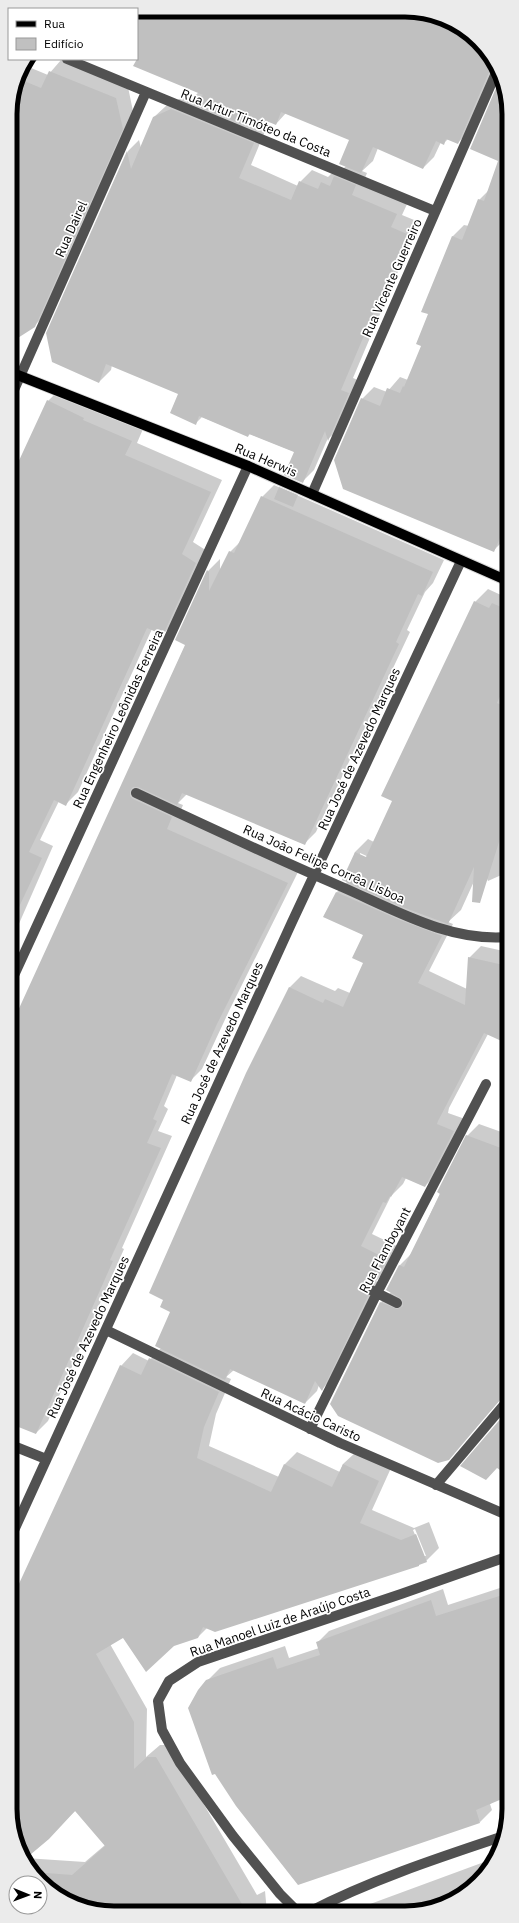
<svg xmlns="http://www.w3.org/2000/svg" width="519" height="1923" viewBox="0 0 519 1923" font-family="'IBM Plex Sans',sans-serif">
<rect width="100%" height="100%" fill="#fff"/>
<!-- shadow -->
<path fill="#0003" fill-rule="evenodd" d="M137 10 426 12 457 24 483 45 495 72 469 131 458 143 448 139 444 143 441 142 434 157 423 168 378 148 373 161 362 171 367 173 363 183 408 202 402 215 419 222 353 378 360 381 340 428 328 439V438L314 470 302 482 295 452 250 434 248 436 202 417 195 424 179 393 112 365 111 370 99 382 47 333 128 151 139 140 141 148 154 117 167 105 183 97 190 100 199 92 137 50ZM286 113 351 139 346 166 339 173 334 171 328 177 312 170 300 182 298 186 251 165 265 131 260 129 268 121 276 124Z
M61 60 128 87 134 116 46 314 34 326 10 107 18 74 24 65 48 75Z
M500 83 508 100V532L505 539 493 551 362 399 374 387 387 392 400 377 408 380 422 346 429 314 423 311 453 236 464 225 469 226 479 200 489 190 500 160 471 148Z
M60 389 143 429 137 443 222 480 193 542 207 551 175 622 163 634 152 629 78 792 66 804 59 801 40 840 53 846 11 942 10 483 48 401Z
M274 485 444 560 433 583 425 592 407 630 410 632 316 832 304 844 187 794 178 803 183 805 178 817 299 870 229 1011 202 1069 190 1081 177 1075 164 1106 168 1109 158 1131 172 1136 122 1248 124 1249 48 1421 36 1433 11 1423V1031L186 644 208 571 220 559V570L230 552 242 540 262 497Z
M488 589 501 595 506 590 508 591V872L488 881 481 866 461 910 448 922 453 924 429 971 467 989 469 958 481 946 508 952V1043L488 1034 449 1108 448 1113 465 1119 437 1174 425 1186 406 1178 403 1184 391 1196 372 1234 399 1247 386 1271 376 1281 380 1284 333 1378 322 1389 319 1385 317 1391 305 1403 234 1370 226 1377 231 1379 216 1414 209 1446 279 1477 285 1464 297 1452 340 1472 343 1464 356 1452 391 1468 372 1510 414 1528 429 1522 439 1548 426 1561 207 1628 198 1637H123L110 1644 147 1709 146 1757 160 1745H169L257 1895 265 1891 267 1912 93 1911 40 1882 21 1855 11 1823V1605L121 1366 133 1353 149 1361 161 1348 172 1311 289 988 301 976 335 991 338 988 350 993 365 962 364 935 324 916 337 892 348 881 355 852 368 839 374 842 393 801 475 602ZM360 853 371 858 370 860 360 855ZM415 1529 426 1556H424L413 1530ZM76 1810 105 1845 85 1862 25 1858Z
M479 1124 507 1134 509 1130V1390L448 1459 381 1302 391 1292 387 1290 400 1265 412 1253 467 1136Z
M509 1585V1795L496 1800 490 1804 492 1810 480 1822 207 1681 220 1668 285 1646 289 1658 319 1648 317 1643 329 1631 443 1589 448 1605Z
M495 1858 483 1878 457 1899 419 1912H357L362 1907Z"/>
<!-- building -->
<path fill="#c0c0c0" d="M137 10 426 12 457 24 483 45 493 67 490 70 458 144 446 139 444 145 436 141 423 169 373 147 361 173 339 164 349 140 281 112 276 125 264 120 259 131 187 102 203 95 133 66 137 59Z
M49 71 116 98 123 129 35 327 10 343V107L17 78 41 88Z
M499 81 508 100V519L494 552 343 489 334 460 361 398 380 406 387 388 400 393 403 386 404 387 421 346 416 344 428 314 421 312 452 236 462 240 478 199 484 201 498 161 470 149Z
M171 109 254 143 239 178 291 200 299 181 318 189 321 182 330 186 334 176 356 185 352 195 397 214 391 227 407 234 341 390 349 393 328 441 325 431 303 483 284 475 294 452 249 434 248 437 199 416 196 425 170 413 178 394 106 364 99 383 52 362 46 333 127 151 131 169 153 117Z
M47 400 84 418 83 420 132 441 125 455 211 492 182 554 196 563 163 635 147 628 66 806 54 800 29 852 42 858 11 924 10 480Z
M279 487 298 495 293 507 274 499Z
M261 496 433 572 422 596 418 594 396 642 399 644 305 845 182 793 177 805 138 787H133L130 791V796L133 799 172 817 167 829 288 883 217 1024 191 1082 172 1074 153 1119 157 1121 147 1143 161 1148 110 1260 113 1261 36 1434 11 1424V1026L185 645 175 640 207 570 209 572V591L229 551 234 553Z
M474 601 489 608 492 603 508 610V678L497 703 508 708V813L480 903 472 902 474 867 448 924 405 908 342 880 355 852 366 857 392 801 381 796Z
M336 892 400 920 442 936 418 983 465 1005 468 957 508 966V1044L484 1033 438 1121 437 1124 454 1131 425 1187 402 1177 391 1197 390 1196 386 1203 383 1202 361 1246 387 1259 374 1284 365 1281 359 1284 360 1291 368 1296 322 1391 315 1381 305 1404 230 1369 225 1380 155 1346 170 1312 160 1307 163 1300 149 1293 246 1073 289 987 323 1003 325 999 343 1007 363 963 352 958 363 935 323 917Z
M466 1135 509 1151V1393L504 1395 449 1460 438 1463 338 1416 330 1404 380 1302 397 1309 403 1306 402 1299 386 1290 399 1265 404 1267 440 1194 437 1192Z
M149 1358 219 1392 204 1427 197 1458 271 1492 284 1464 332 1487 343 1464 379 1481 360 1523 401 1540 416 1534 427 1562 419 1565V1566L215 1632 203 1627 198 1638 174 1646 146 1672 123 1638 96 1654 134 1722V1769L147 1757H156L246 1911H93L40 1882 33 1872 72 1875 105 1846 75 1811 49 1839 24 1860 21 1855 11 1823V1601L120 1365 141 1375Z
M509 1409V1476L497 1468 486 1480 460 1466Z
M509 1593V1796L476 1810 480 1823 298 1885 236 1806 215 1774 212 1775 188 1708 198 1690 206 1680 273 1657 277 1669 320 1655 316 1642 431 1600 436 1616Z"/>
<g fill="none" stroke-linecap="round" stroke-linejoin="round">
<defs>
<path id="major" d="M10 372 248 466 508 581"/>
</defs>
<!-- major casing -->
<use href="#major" stroke="#dbdbdb" stroke-width="12"/>
<!-- minor -->
<path stroke="#515151" stroke-width="10" d="M67 59 435 211
M10 399 146 92
M312 494 496 73
M136 793C204 825 273 857 342 887 395 910 449 942 508 937
M11 982 248 466
M365 1287 397 1303
M106 1330 340 1443 509 1516
M310 1429 377 1293 486 1084
M11 1445 46 1459
M436 1485 509 1399
M11 1537 292 922 461 561
M298 1912 280 1894 233 1836 180 1763 162 1730 158 1701 169 1681 198 1662 401 1594 509 1556
M309 1912C371 1880 438 1858 504 1836"/>
<!-- major -->
<use href="#major" stroke="#000" stroke-width="10"/>
</g>
<g text-anchor="middle" dominant-baseline="central" stroke-width="3.5" stroke-linejoin="round" paint-order="stroke">
<!-- street labels -->
<g font-size="13" fill="#000" stroke="#fff">
<text transform="translate(256 123) rotate(22)">Rua Artur Timóteo da Costa</text>
<text transform="translate(71 229) rotate(-66)">Rua Dairel</text>
<text transform="translate(392 278) rotate(-66)">Rua Vicente Guerreiro</text>
<text transform="translate(266 460) rotate(23)">Rua Herwis</text>
<text transform="translate(118 719) rotate(-65)">Rua Engenheiro Leônidas Ferreira</text>
<text transform="translate(359 749) rotate(-65)">Rua José de Azevedo Marques</text>
<text transform="translate(324 864) rotate(24)">Rua João Felipe Corrêa Lisboa</text>
<text transform="translate(222 1043) rotate(-65)">Rua José de Azevedo Marques</text>
<text transform="translate(385 1250) rotate(-62)">Rua Flamboyant</text>
<text transform="translate(88 1337) rotate(-65)">Rua José de Azevedo Marques</text>
<text transform="translate(311 1415) rotate(25)">Rua Acácio Caristo</text>
<text transform="translate(280 1622) rotate(-19)">Rua Manoel Luiz de Araújo Costa</text>
</g>
</g>
<!-- crop -->
<path d="M0 0H519V1923H0ZM114 17H405A97 97 0 0 1 502 114V1809A97 97 0 0 1 405 1906H114A97 97 0 0 1 17 1809V114A97 97 0 0 1 114 17Z" fill="#ebebeb" fill-rule="evenodd"/>
<path fill="none" stroke="#000" stroke-width="5" d="M114 17H405A97 97 0 0 1 502 114V1809A97 97 0 0 1 405 1906H114A97 97 0 0 1 17 1809V114A97 97 0 0 1 114 17Z"/>
<!-- legend -->
<rect x="8" y="8" width="130" height="52" fill="#ffffff" stroke="#999999"/>
<rect x="16" y="21" width="20" height="6" fill="#000000" stroke="#999999"/>
<text x="44" y="28" font-size="12" fill="#000000">Rua</text>
<rect x="16" y="38" width="20" height="12" fill="#c0c0c0" stroke="#999999"/>
<text x="44" y="48" font-size="12" fill="#000000">Edifício</text>
<!-- north arrow -->
<g transform="translate(28 1895) rotate(91)"><circle r="19" fill="#ffffff" stroke="#999999"/>
<path d="M0-3L7 15L0 10L-7 15Z" fill="#000000"/>
<text y="-6" font-size="11" font-weight="bold" text-anchor="middle" fill="#000000">N</text>
</g>
</svg>
